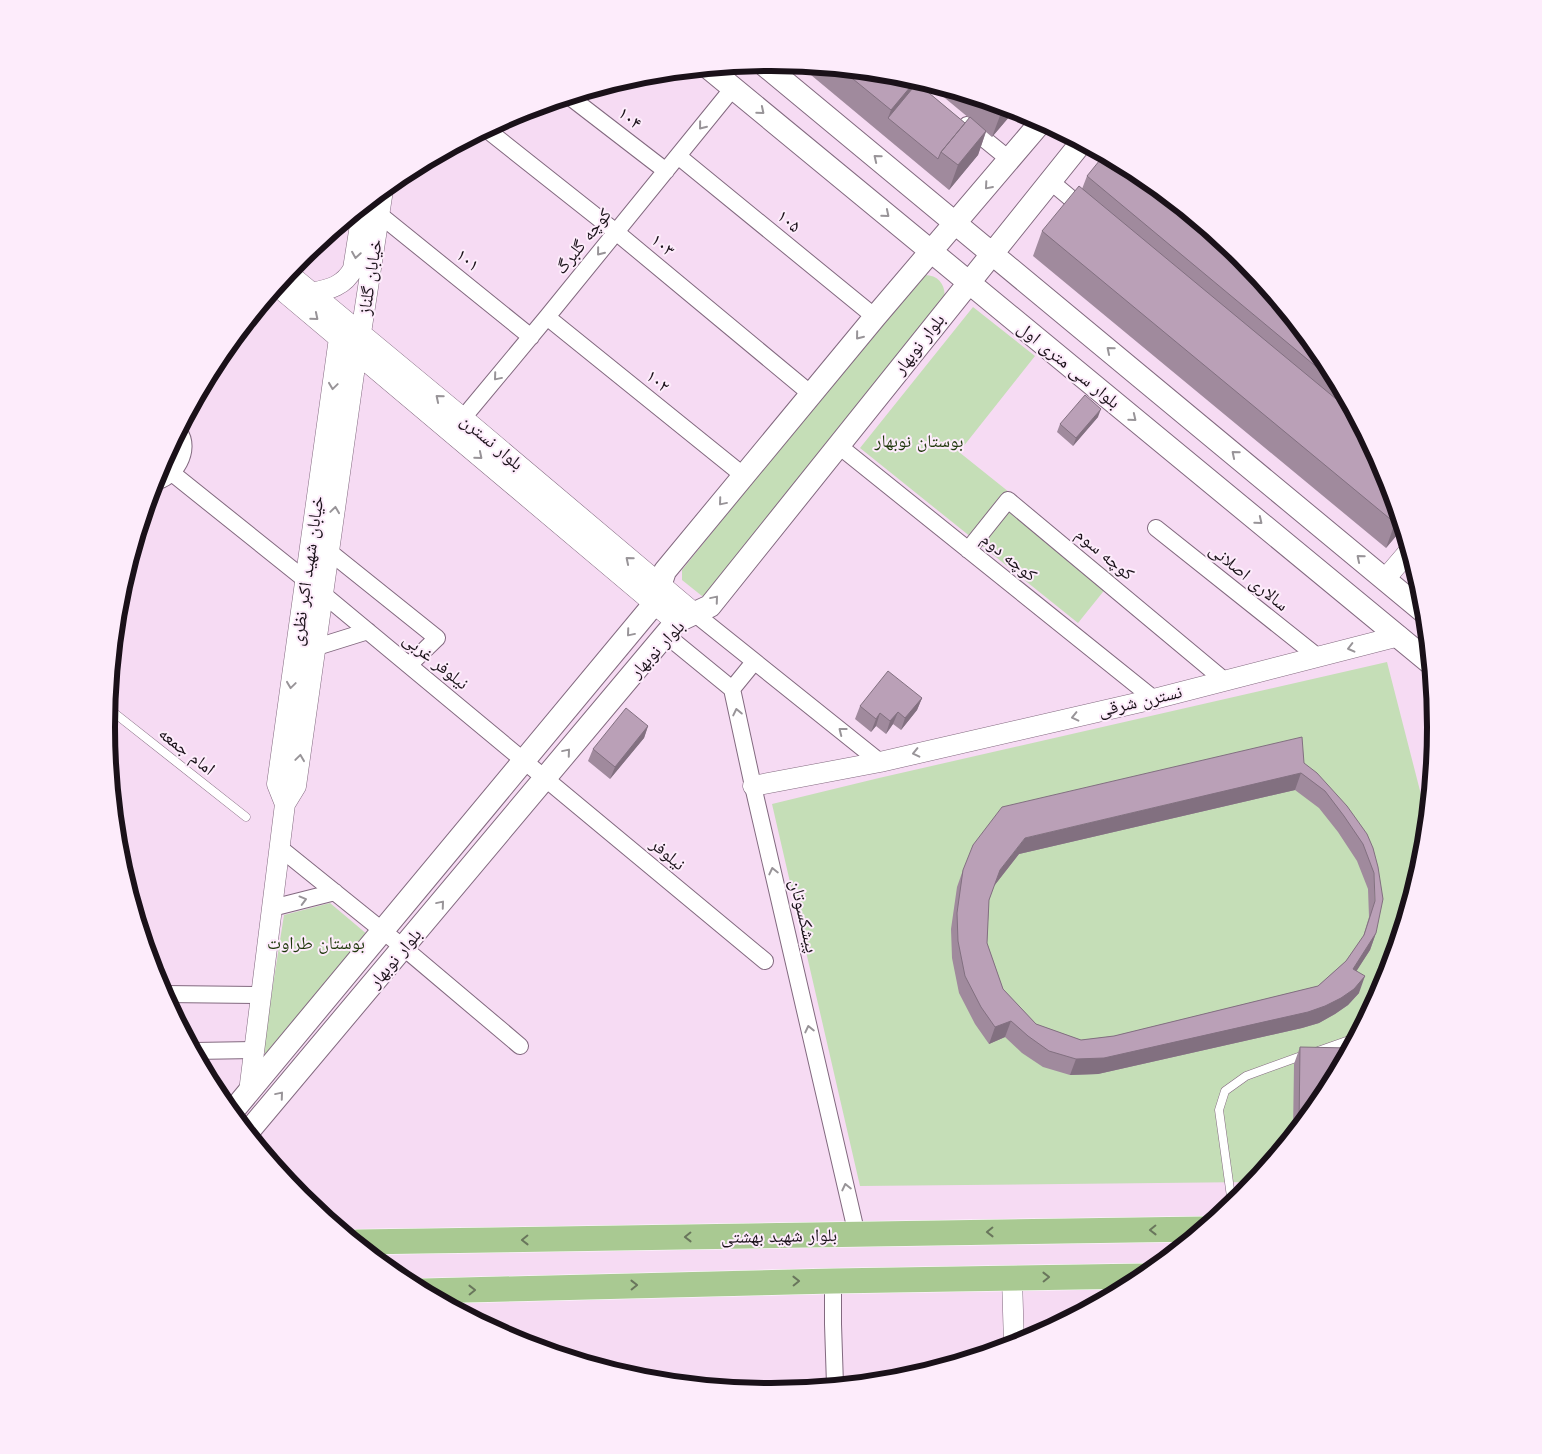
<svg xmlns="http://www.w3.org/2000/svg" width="1542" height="1454" viewBox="0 0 1542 1454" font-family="Jost,'Noto Naskh Arabic',sans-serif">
<rect width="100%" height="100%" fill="#f6dbf3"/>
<!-- park -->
<path fill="#c5deb7" d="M923 275C939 274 947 286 944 301L711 593 702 596 682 580V570L916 278Z
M973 307 1035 356 959 452 1115 577 1078 623 860 448Z
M1387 662 1427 818 1423 857 1385 982 1323 1096 1253 1182 860 1186 772 804 879 778Z
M330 903 368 935 267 1055 265 1054 263 1048 284 915Z"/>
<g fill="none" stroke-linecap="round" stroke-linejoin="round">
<defs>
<path id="service" d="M108 708 246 817
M1429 767 1431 775
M1318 1051 1355 1038
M1232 1204 1219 1110 1225 1091 1246 1076 1304 1055"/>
<path id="minor" d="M570 97 666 171
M967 125 1010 160
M486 129 616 232 811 394
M678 156 875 317
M1050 181 1086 211
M380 215 531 337
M547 317 744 476
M463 418 547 317 733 88
M839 446 1154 699
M172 473 323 594 765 961
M154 482C175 479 192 449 179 432
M1156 528 1318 657
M321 545 437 638 409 665
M968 550 1008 500 1225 681
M694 613 880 762
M666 635 732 689 753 786 857 1235
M304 651 368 631
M732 689 754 662
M280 848 404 948 520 1046
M272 908 335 892
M164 994 261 995
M194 1051 254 1050
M833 1281V1324L835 1385"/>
<path id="tertiary" d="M288 273 463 418 694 613
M277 286 676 622
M312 293C330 289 344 286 353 269L363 206
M361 333 383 190
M1385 579 1409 551
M753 786 880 762 1154 699 1399 636
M285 804 277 784 339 338
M249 1092 285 804 296 786 357 352
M1012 1278 1014 1344"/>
<path id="secondary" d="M762 63 1424 612
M710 69 1429 662
M232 1112 654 604 665 571 875 317 1041 122
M248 1132 676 622 710 606 1081 143"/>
<path id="primary" d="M357 1242 1202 1229
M423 1291 833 1281 1145 1276"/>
</defs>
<!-- service casing -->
<use href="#service" stroke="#82697f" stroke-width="9"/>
<!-- minor casing -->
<use href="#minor" stroke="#82697f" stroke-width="18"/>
<!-- tertiary casing -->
<use href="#tertiary" stroke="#82697f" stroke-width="21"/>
<!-- secondary casing -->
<use href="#secondary" stroke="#82697f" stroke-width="24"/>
<!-- primary casing -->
<use href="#primary" stroke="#fff" stroke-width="26"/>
<!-- service -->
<use href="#service" stroke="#fff" stroke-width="8"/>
<!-- minor -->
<use href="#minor" stroke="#fff" stroke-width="16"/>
<!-- tertiary -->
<use href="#tertiary" stroke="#fff" stroke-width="20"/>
<!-- secondary -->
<use href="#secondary" stroke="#fff" stroke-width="22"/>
<!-- primary -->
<use href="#primary" stroke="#a9c992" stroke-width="25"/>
</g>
<!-- wall -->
<path fill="#a08a9d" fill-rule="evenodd" d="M799 65 901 75 918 81 917 83 965 123 969 118 928 84 1015 110 992 137 986 132 978 155 949 190Z
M1087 176 1324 358 1385 473 1402 529 1386 548 1033 256 1042 231 1082 189Z
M1098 417 1073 446 1057 432 1060 424Z
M1411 559 1416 576 1408 569Z
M922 698 917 710 901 730 893 724 886 734 876 726 871 732 855 719 860 706Z
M648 726 644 738 610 779 588 761 593 749Z
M1304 763 1373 848 1376 933 1370 950 1356 971 1359 993 1348 1005 1335 1014 1319 1023 1302 1028 1098 1074 1070 1075 1043 1067 1022 1053 1005 1037 989 1044 975 1024 959 993 952 958 951 929 957 887 963 870ZM1295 790 1319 808 1338 832 1357 861 1368 889 1369 917 1363 937 1346 961 1318 986 1114 1036 1081 1040 1036 1024 1003 989 987 943 989 900 994 886 1019 854Z
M1300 1047 1323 1096 1293 1133 1294 1064Z"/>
<!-- shaded-wall -->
<path fill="#827080" d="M916 80 918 81 911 100 888 118 891 110Z
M1006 107 1015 110 992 137 1001 113Z
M986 131 978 155 949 190 958 165Z
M1101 409 1098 417 1073 446 1076 438Z
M1399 519 1402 529 1386 548 1395 523Z
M922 698 917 710 901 730 905 718Z
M898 712 893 724 886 734 890 721Z
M880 713 876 726 871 732 876 719Z
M648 726 644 738 610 779 615 767Z
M1301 773 1295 790 1019 854 994 886 1000 870 1025 838Z
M1376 933 1370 950 1347 986 1353 969Z
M1365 976 1359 993 1348 1005 1335 1014 1319 1023 1302 1028 1098 1074 1070 1075 1076 1059Z
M1011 1021 1005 1037 989 1044 995 1027Z"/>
<!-- building -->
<path fill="#baa0b7" stroke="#827080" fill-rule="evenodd" d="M842 70 901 75 916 80 891 110Z
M917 83 965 123 941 152 938 159 888 118Z
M988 102 1006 107 1001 113Z
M970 117 986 131 958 165 941 152Z
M1104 155 1140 175 1241 257 1324 358 1337 384 1087 176Z
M1079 186 1353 413 1385 473 1399 519 1395 523 1042 231Z
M1085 395 1101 409 1076 438 1060 424Z
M888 671 922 698 905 718 898 712 890 721 880 713 876 719 860 706Z
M626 708 648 726 615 767 593 749Z
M1302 737 1304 763 1317 773 1347 806 1367 834 1373 848 1378 867 1383 899 1376 933 1353 969 1365 976 1354 989 1341 998 1325 1006 1308 1012 1104 1058 1076 1059 1049 1051 1028 1036 1011 1021 995 1027 981 1007 965 976 958 941 957 913 963 870 973 845 1002 807ZM1301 773 1325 791 1344 816 1363 844 1374 873 1375 901 1364 935 1346 961 1318 986 1114 1036 1081 1040 1036 1024 1003 989 987 943 989 900 1000 870 1025 838Z
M1300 1047 1349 1048 1323 1096 1299 1126Z"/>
<!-- one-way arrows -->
<defs><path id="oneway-chevron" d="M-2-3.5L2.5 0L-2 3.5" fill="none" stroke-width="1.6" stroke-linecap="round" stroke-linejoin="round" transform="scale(1.25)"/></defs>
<g stroke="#989498">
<use href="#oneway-chevron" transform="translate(761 111) rotate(40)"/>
<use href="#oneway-chevron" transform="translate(702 126) rotate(129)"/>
<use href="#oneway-chevron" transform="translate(877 158) rotate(-141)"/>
<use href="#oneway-chevron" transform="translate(988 186) rotate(131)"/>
<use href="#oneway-chevron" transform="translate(886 214) rotate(40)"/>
<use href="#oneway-chevron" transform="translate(600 252) rotate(129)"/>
<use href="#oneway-chevron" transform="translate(356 255) rotate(99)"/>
<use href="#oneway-chevron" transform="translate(315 317) rotate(40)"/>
<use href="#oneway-chevron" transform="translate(859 336) rotate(129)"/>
<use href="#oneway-chevron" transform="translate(1110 350) rotate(-140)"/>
<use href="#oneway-chevron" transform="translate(497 377) rotate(130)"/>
<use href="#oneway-chevron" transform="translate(333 386) rotate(98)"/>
<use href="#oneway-chevron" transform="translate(439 398) rotate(-140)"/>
<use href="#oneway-chevron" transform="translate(1133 418) rotate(39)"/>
<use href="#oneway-chevron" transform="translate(1235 454) rotate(-140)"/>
<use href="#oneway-chevron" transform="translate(479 456) rotate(40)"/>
<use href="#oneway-chevron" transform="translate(722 502) rotate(130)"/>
<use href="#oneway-chevron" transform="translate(335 510) rotate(-82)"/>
<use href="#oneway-chevron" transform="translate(1259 521) rotate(39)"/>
<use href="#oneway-chevron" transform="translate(1360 558) rotate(-140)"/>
<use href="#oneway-chevron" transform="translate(629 560) rotate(-140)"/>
<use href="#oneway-chevron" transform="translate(715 599) rotate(-50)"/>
<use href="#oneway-chevron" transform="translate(630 633) rotate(130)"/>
<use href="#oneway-chevron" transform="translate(1351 648) rotate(166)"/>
<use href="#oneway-chevron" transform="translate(291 685) rotate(98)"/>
<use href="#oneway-chevron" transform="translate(737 712) rotate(-102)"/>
<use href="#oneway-chevron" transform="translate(1075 717) rotate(167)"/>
<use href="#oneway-chevron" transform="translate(842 731) rotate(-142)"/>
<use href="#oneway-chevron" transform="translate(567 752) rotate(-50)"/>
<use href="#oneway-chevron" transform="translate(916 753) rotate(167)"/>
<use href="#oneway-chevron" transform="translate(300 758) rotate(-82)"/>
<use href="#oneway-chevron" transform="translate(773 871) rotate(-103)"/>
<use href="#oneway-chevron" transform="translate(303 900) rotate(-15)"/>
<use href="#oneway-chevron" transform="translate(441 904) rotate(-50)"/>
<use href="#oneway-chevron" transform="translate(809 1029) rotate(-103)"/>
<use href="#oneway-chevron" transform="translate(280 1095) rotate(-50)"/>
<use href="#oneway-chevron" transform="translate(846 1187) rotate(-103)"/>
</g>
<g stroke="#69765c">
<use href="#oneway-chevron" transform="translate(1153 1230) rotate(179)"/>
<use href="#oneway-chevron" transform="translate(990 1232) rotate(179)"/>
<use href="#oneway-chevron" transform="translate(688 1237) rotate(179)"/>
<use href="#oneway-chevron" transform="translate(525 1240) rotate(179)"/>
<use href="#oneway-chevron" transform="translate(1046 1277) rotate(-1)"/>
<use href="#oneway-chevron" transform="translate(796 1281) rotate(-1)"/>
<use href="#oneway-chevron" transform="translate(634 1285) rotate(-1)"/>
<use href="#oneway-chevron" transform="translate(472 1290) rotate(-1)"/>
</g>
<g text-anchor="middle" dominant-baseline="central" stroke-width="4" stroke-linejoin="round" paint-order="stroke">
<!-- street labels -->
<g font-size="18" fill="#1a1119" stroke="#fdecfb">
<text transform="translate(630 118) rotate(38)">۱۰۴</text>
<text transform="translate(789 221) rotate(39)">۱۰۵</text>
<text transform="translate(583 241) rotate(-51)">کوچه گلبرگ</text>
<text transform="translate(663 245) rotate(40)">۱۰۳</text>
<text transform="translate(468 260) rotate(39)">۱۰۱</text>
<text transform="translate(370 277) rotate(-81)">خیابان گلناز</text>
<text transform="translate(919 344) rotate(-52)">بلوار نوبهار</text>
<text transform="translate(1069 365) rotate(39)">بلوار سی متری اول</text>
<text transform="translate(658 381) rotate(39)">۱۰۲</text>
<text transform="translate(492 442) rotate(40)">بلوار نسترن</text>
<text transform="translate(1105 554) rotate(40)">کوچه سوم</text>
<text transform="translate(1009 557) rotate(39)">کوچه دوم</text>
<text transform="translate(307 571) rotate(-82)">خیابان شهید اکبر نظری</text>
<text transform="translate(1249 577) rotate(39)">سالاری اصلانی</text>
<text transform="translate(657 649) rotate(-47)">بلوار نوبهار</text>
<text transform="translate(436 661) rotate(39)">نیلوفر غربی</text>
<text transform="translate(1140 701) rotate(-13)">نسترن شرقی</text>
<text transform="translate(187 751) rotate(38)">امام جمعه</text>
<text transform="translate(668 854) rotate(40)">نیلوفر</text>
<text transform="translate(804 916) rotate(77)">پیشکسوتان</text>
<text transform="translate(395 958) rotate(-50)">بلوار نوبهار</text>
<text transform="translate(779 1236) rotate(-1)">بلوار شهید بهشتی</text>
</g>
<!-- park labels -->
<g font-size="18" fill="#1f370b" stroke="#fdecfb">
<text x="919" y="441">بوستان نوبهار</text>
<text x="316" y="943">بوستان طراوت</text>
</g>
</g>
<!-- crop -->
<path d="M0 0H1542V1454H0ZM115 727a656 656 0 1 1 1312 0a656 656 0 1 1-1312 0Z" fill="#fdecfb" fill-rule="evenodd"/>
<path fill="none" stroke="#1a1119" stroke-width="6" d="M115 727a656 656 0 1 1 1312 0a656 656 0 1 1-1312 0Z"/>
</svg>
